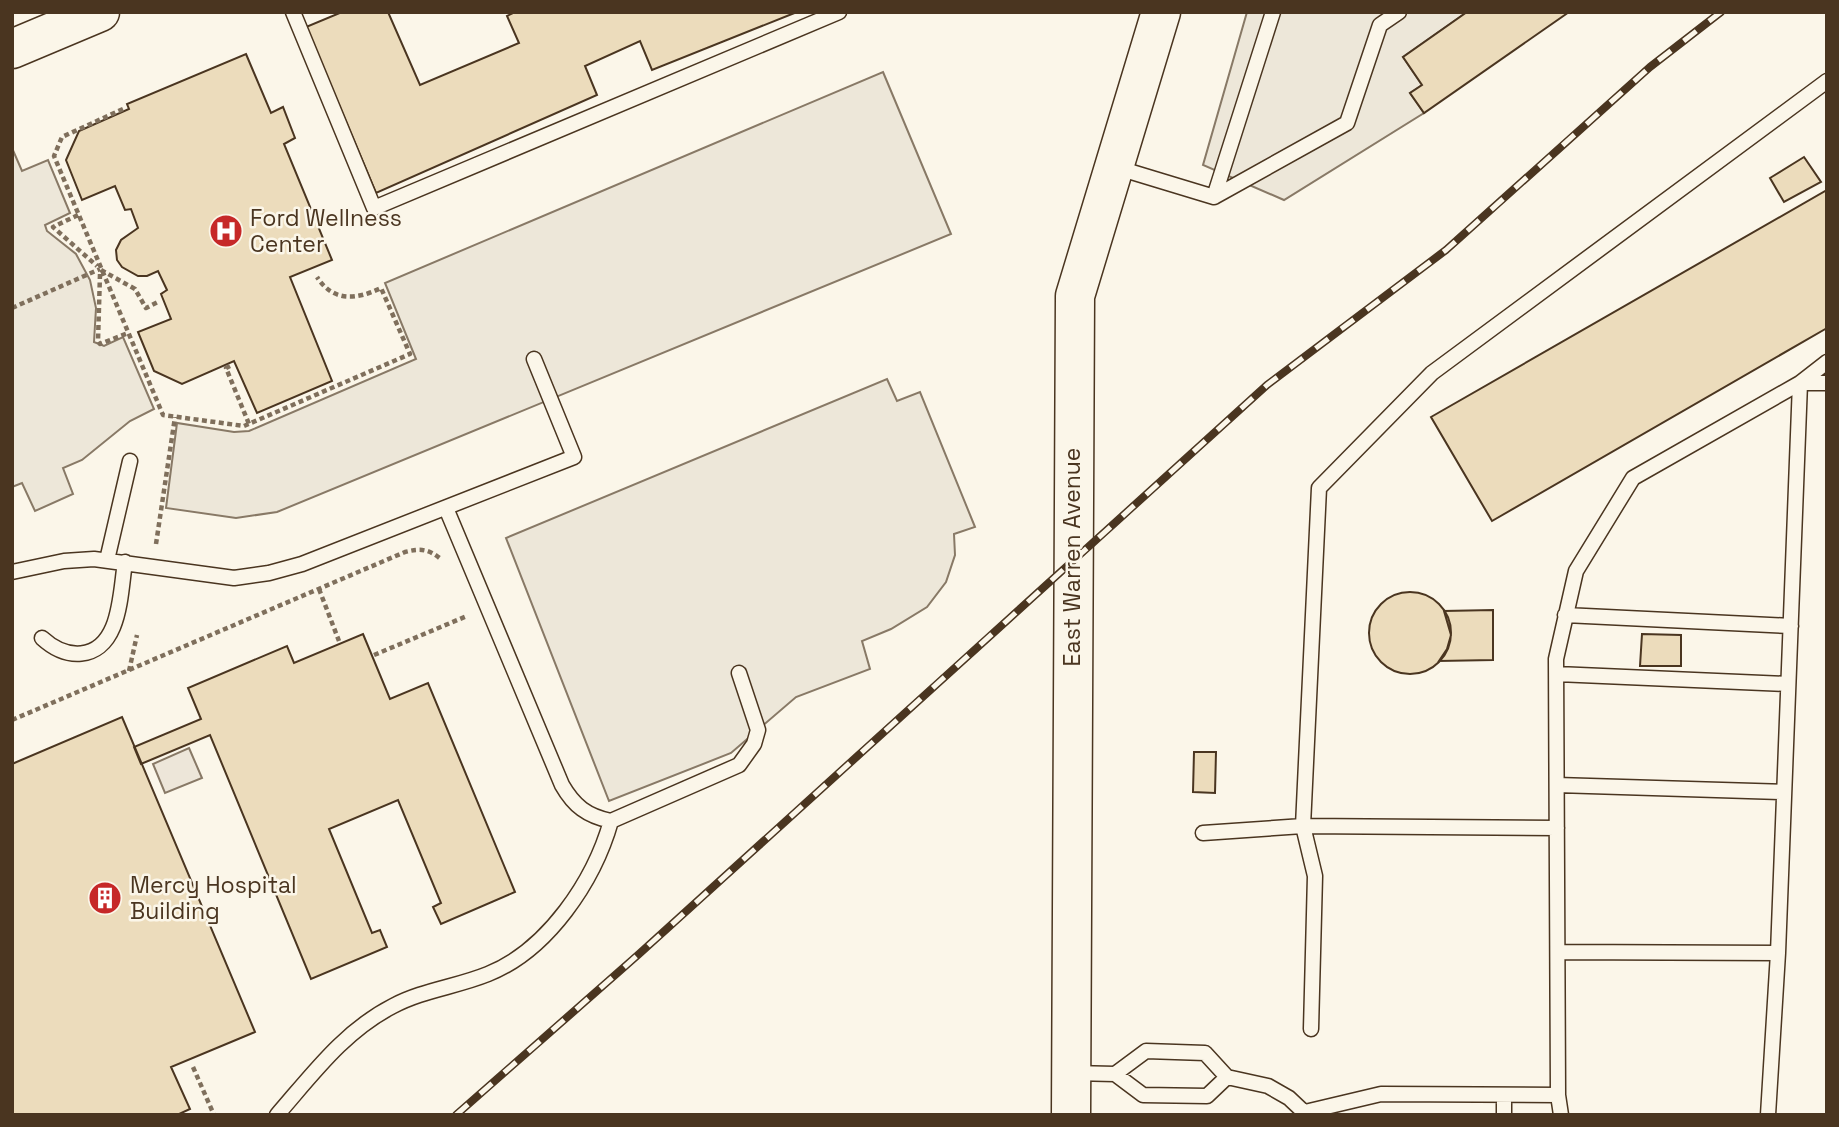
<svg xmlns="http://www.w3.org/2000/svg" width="1839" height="1127" viewBox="0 0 1839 1127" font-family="'Space Grotesk',sans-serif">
<rect width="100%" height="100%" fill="#fbf6e9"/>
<!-- green -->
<path fill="#ede6d9" stroke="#887966" stroke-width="2" d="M189 748 202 778 165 793 153 764Z"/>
<!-- parking -->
<path fill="#ede7d9" stroke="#887966" stroke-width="2" d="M1247 12H1467L1403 57 1422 85 1410 93 1424 113 1284 200 1203 165Z
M883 72 951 234 277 512 236 518 166 508 177 423 234 432 249 431 416 359 385 283Z
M12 148 22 171 48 160 70 213 45 225 47 231 76 254 90 280 96 308 94 342 104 346 123 337 154 409 130 421 82 460 63 468 73 494 35 511 22 483 12 487Z
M887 379 897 401 920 392 975 527 954 534 955 555 946 582 927 607 891 629 862 641 870 669 796 697 731 753 609 801 506 538Z"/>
<!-- building -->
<path fill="#ecdcbc" stroke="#4a3520" stroke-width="2" d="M342 12H388L420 85 519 43 507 16 515 12H797L652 70 640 41 585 66 597 95 376 193 306 27Z
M1467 12H1569L1424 113 1410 93 1422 85 1403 57Z
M246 54 271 113 283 107 295 138 284 144 332 260 290 277 332 381 257 413 234 361 182 384 154 371 138 332 171 319 161 294 167 290 158 271 147 276H138L122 267 117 260 116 250 121 240 138 228 131 209 125 210 115 186 82 200 66 160 79 131 129 109 127 104Z
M1804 157 1821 182 1784 202 1770 178Z
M1827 190V328L1492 521 1431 417Z
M1369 633a41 41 0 1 1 82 0a41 41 0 1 1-82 0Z
M1493 610V660L1439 661 1447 649 1451 635 1444 611Z
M363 634 390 699 428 683 515 892 441 924 433 907 441 903 398 800 329 829 372 933 380 930 387 947 311 979 210 735 141 764 134 747 201 719 188 688 287 646 294 663Z
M1642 634 1681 635V666H1640Z
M122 717 255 1032 171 1067 190 1109 177 1115H12V764Z
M1194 752H1216L1215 793 1193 792Z"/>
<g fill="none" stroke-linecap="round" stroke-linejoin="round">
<defs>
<path id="service" d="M293 12 374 208 839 12
M1115 167 1214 197 1347 123 1380 25 1399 12
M1214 197 1273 12
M107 560 130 461
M12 572 64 561 94 559 234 578 269 573 302 564 574 457 534 359
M1565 615 1791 626
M42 638C66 660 99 661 113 627 121 608 122 582 125 562
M1557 674 1788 684
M1557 785 1784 792
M611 821 739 765 754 744 758 730 739 673
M1203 833 1303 826 1557 828
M1558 952 1778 953
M1311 1029 1315 876 1303 826 1319 488 1432 373 1827 81
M1072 1073 1115 1074 1143 1095 1207 1096 1227 1077
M1115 1074 1146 1051 1205 1053 1227 1077 1268 1086 1289 1098 1307 1115
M1504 1095V1115
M1305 1112 1381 1094 1558 1095
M277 1115C312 1075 344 1031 393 1006 423 990 456 987 488 974 548 950 594 881 611 821 587 816 574 806 562 785L446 508
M1561 1115 1558 1095 1556 659 1576 571 1633 478 1800 383H1827
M1768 1115 1778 953 1800 383 1827 362"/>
<path id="secondary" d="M12 49 100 12
M1071 1115 1075 296 1161 12"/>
</defs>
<!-- service casing -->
<use href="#service" stroke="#4a3520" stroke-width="17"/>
<!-- secondary casing -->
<use href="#secondary" stroke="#4a3520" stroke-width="41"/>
<!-- path -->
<path stroke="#7f6f5c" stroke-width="4.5" stroke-dasharray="5 3.5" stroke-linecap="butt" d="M123 109 62 137 54 156 163 415 244 426 410 354 381 288C356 300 333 302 317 277
M78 215 53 227 97 266
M101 270 135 289 146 308 158 302
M100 274 98 341 100 344 128 333
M12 308 100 269
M230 366 226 368 249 424
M156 544 175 417
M319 589 339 641
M374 655 467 616
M129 671 137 635
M12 720 405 552C421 548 429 549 442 560
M193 1067 214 1115"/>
<!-- service -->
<use href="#service" stroke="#fbf6e9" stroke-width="14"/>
<!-- secondary -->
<use href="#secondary" stroke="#fbf6e9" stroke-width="38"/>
<defs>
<path id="rail" d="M456 1115 639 954 1267 385 1446 250 1650 67 1721 12"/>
</defs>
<!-- rail casing -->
<use href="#rail" stroke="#4a3520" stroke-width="8"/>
<!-- rail -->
<use href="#rail" stroke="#fbf6e9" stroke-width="5" stroke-dasharray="16" stroke-linecap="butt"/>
</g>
<!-- icons -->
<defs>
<symbol id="hospital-disc" viewBox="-11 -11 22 22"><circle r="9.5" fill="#c62828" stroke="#fbf6e9"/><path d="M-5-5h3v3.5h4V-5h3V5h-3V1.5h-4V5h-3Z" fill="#fff"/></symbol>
<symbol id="building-disc" viewBox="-11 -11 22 22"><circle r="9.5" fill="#c62828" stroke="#fbf6e9"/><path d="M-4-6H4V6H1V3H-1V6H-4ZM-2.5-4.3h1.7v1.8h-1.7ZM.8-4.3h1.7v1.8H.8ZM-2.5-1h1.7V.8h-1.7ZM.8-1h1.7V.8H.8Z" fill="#fff"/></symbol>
</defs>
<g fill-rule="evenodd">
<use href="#hospital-disc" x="207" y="212" width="38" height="38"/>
<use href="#building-disc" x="86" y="879" width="38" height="38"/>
</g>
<g text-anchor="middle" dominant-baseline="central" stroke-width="5" stroke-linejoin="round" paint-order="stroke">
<!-- poi labels -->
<g font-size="23" fill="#4a3520" stroke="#fbf6e9" text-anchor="start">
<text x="250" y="218">Ford Wellness<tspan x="250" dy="26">Center</tspan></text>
<text x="130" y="885">Mercy Hospital<tspan x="130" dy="26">Building</tspan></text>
</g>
<!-- street labels -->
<g font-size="23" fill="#4a3520" stroke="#fbf6e9">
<text transform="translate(1072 557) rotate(-90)">East Warren Avenue</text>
</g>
</g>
<!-- border -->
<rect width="1839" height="1127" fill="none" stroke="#4a3520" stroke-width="28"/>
</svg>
